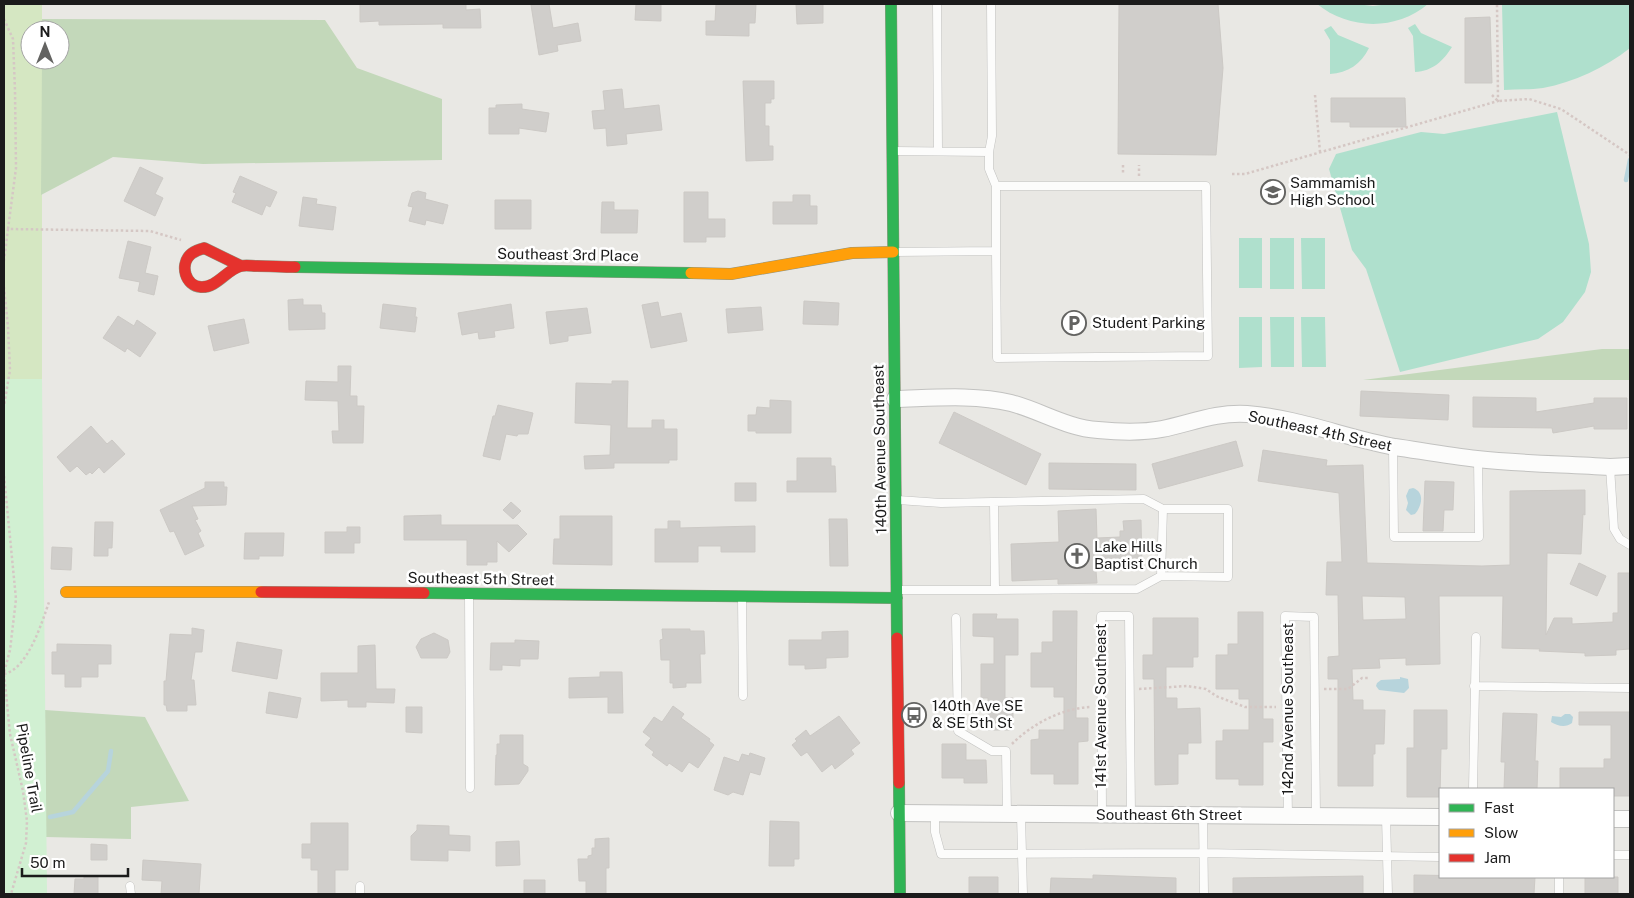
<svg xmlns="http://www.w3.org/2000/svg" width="1634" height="898" font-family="'Public Sans',sans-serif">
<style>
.grass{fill:#d5e7c2}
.forest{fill:#c3d8ba}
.park{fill:#d1f0d2}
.pitch{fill:#afe0cd}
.water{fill:#b7d4dc}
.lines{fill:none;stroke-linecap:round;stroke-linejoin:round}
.stream{stroke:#b7d4dc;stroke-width:4.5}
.building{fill:#d0cecb;stroke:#ccc9c5;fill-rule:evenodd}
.lane-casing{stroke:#c2c2c0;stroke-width:9}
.street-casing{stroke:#c2c2c0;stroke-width:18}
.fast-casing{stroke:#90927d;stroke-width:12}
.slow-casing{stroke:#90927d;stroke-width:12}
.jam-casing{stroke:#90927d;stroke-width:12}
.path{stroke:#d5c7c4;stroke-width:2.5;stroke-dasharray:2.5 2.5;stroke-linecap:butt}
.lane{stroke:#fcfcfb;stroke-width:8}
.street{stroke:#fcfcfb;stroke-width:16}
.fast{stroke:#30b455;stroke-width:11}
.slow{stroke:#ff9f0a;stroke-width:11}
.jam{stroke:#e5322d;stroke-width:11}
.labels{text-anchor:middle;stroke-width:5;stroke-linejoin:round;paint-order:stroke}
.poi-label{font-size:15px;fill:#1b1b1b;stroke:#fff;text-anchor:start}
.street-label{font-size:15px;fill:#1b1b1b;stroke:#fff}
</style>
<rect width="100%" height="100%" fill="#e9e8e4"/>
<path class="grass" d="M4,4H42V30H30V60H42V379H4Z"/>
<path class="forest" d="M42,19L325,20L357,68L442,99V160L203,164L113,157L41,195L42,60H60V30H42Z
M1602,349H1630V380H1363Z
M45,710L145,717L189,801L131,807V839L46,837Z"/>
<path class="park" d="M4,379H42L47,894H4Z"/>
<path class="pitch" d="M1317,4H1356L1373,6L1389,4H1428C1396,31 1349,30 1317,4Z
M1502,4H1630V48C1605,68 1574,82 1543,88C1530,90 1517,89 1504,90Z
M1415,24L1421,33L1452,47C1443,61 1433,71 1415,72L1413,36L1408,28Z
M1331,26L1338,35L1369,48C1361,64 1348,73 1330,74V40L1324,30Z
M1557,112L1589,244L1591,272L1585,292L1563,322L1538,339L1400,372L1366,269L1352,250L1329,169L1336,154L1421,132L1444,134Z
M1239,238H1262V288H1239Z
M1270,238H1294V289H1270Z
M1301,238H1325V289H1302Z
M1239,317H1262V367L1239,368Z
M1270,317H1294V367H1271Z
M1301,317H1325L1326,367H1302Z"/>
<path class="water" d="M1413,488C1425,492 1422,506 1415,514L1411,515L1406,510L1408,503L1406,496L1409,489Z
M1400,677L1408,679L1409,688L1404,693L1379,690L1376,686L1377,683L1381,680L1400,679Z
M1565,714H1570L1573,717L1572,723C1566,728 1557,726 1551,722L1552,716L1561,717Z"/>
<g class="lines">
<path class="stream" d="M1626,180L1630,160
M50,817L73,812L108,771L111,751"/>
</g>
<path class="building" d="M360,4H466V10L480,9L481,28H443V24L379,25V21L360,22Z
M539,4H549L553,28L578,23L581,41L557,45L558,51L539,55L531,5Z
M636,4H661V21L635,20Z
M716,4H756L755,23H749V36L706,35V21H715Z
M796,4H823V23L797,24Z
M1119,4H1218L1223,68L1216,155L1118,154Z
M1490,17L1492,83H1465V18Z
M743,81H774V99H771V103H765V126H769V146H773V160L746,161Z
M622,89L624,109L659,105L662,130L626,134L627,144L607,146L606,128L594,129L592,111L605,110L603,91Z
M1331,98H1405L1406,127H1350V122H1331Z
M522,104V109L549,113L546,132L519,128V134H489V108H496V105Z
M140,167L163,178L155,194L163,198L155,216L124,201Z
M240,176L277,192L270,207L266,205L262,215L232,202L236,193L233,192Z
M418,191L426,193L425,199L448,205L443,224L426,220L425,225L409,221L413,207L408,206L412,193Z
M684,192H708V219H725V237H706V242H684Z
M793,195H810V206H817V224H773V202H793Z
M303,197L317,199L316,204L336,207L333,230L299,226Z
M495,200H531V229H495Z
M602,202H614V210H638L637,233H601Z
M128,241L151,247L145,273L158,276L154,295L138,291L140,282L119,278Z
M303,299V305H321L322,313H325V329L289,330L288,300Z
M804,301L839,303L838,325L803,324Z
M658,302L661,317L681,313L687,341L651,348L642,305Z
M383,304L416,308L415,317H417L415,332L380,328Z
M511,304L514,328L494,331L495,337L479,339L478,332L462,335L458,313Z
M761,307L763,330L728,333L726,309Z
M587,308L591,333L568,336V341L550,344L546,312Z
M118,316L134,326L137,320L156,333L140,357L127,348L125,352L103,338Z
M244,319L249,343L214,351L208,326Z
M338,366H351L350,396H357V406H364L363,443H333L332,431H339L338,401L305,400L306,381L338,382Z
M612,381H628L627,428H652V420H664V429H677V460H669V463H614V468L585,469L584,456L610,455L611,425L575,423L576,383L612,384Z
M1361,391L1449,395L1448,420L1360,416Z
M1473,397L1536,398V412L1594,403V398H1627V429H1594V426L1553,433L1552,428L1473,427Z
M770,400L791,401V433H756V431H748V415H756L757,407L770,408Z
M498,405L533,413L528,434H518L517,436L506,434L500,460L483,456L493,416H495Z
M954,412L1041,454L1026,485L939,443Z
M91,426L107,444L112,440L125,454L104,473L99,467L92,474L90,472L86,475L77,466L70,472L57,457Z
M1236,441L1243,466L1159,489L1152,464Z
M1263,450L1327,460L1326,466L1363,465L1367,563L1482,566L1510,565V491L1585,490V515L1583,514L1581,554L1547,553L1546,635L1554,618H1572V624L1613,622V613H1618V573H1630V649L1616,650V655L1585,656V653L1539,651L1540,649L1502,648L1503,596H1439L1440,664L1406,665V658L1379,659L1380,668L1352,669L1353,700H1363V710H1385L1384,744H1375V754H1373V786H1338V679H1328V657L1339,656L1338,595H1326L1327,562H1342L1339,493L1258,481ZM1362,596L1405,597L1406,619L1363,620Z
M797,458H831V466H835L836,492H787V481H797Z
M1049,463L1136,464V490L1049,489Z
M1425,481L1454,482L1453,510H1444L1443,531H1423Z
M205,482H224V487H227L226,505L192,506L198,519L195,520L201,531L198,533L204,546L185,555L174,531L170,532L160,510L205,488Z
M735,483H756V501H735Z
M511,502L521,511L513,519L503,510Z
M1096,509L1097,538L1120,537V531H1124L1123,521L1141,520L1142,569L1096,571L1097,583L1058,584V579L1012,581L1011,544L1059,542L1058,511Z
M441,515V525H518L527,534L509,552L497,541V562H487V565H467V540H404V516Z
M560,516H612V565L553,564L554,539H560Z
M829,519H847L848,566H830Z
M668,521H680V528L755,526V552H721V546H698V562H655V529H668Z
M95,522H113L112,548H108V556H94Z
M347,527H360V543H354V553H325V532H347Z
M245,533H284L283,556H259V559H244Z
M52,547L72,548L71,570L51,569Z
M1579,563L1606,576L1597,596L1570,584Z
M1053,611H1077L1076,718H1088V741L1078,742V784H1054V774H1031V740L1039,739V730H1064V697H1054V687H1031V653H1042V642H1053Z
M1238,612H1263V719H1273V742H1263V785H1239V779H1216V741H1223V730H1249V699H1239V689H1216V655H1228V644H1238Z
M973,614H997L996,619H1018V655H1005V698H1013V730H988V698H981V664H994V637L973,636Z
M1153,618H1198V657H1193V667H1166V698H1177V709L1200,708L1201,743H1188V754H1178V784L1155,785L1154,679H1143V655H1153Z
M192,628L204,630L202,652H195L191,680H194L196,705H187V711H167L166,705H164V681H166L170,634L192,635Z
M662,629H690V631H704L705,654H700L701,683H686V687L673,688V683H670V660H661L660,640L663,639Z
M848,631V657L826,658V668L805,669V665H789V640H822V632Z
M434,633L448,640L450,652L447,658H421L416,647L421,639Z
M515,640L539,641L538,659H520V666L502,665V670H490L491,643H515Z
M237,642L282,650L277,679L232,671Z
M57,644L111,645V664H98V677H81V687H65V674H52V652H57Z
M375,645L376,689H395L394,703L366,702V707H348V700L321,701V673H358V646Z
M600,672H622L623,713H608V697L569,698V678L600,677Z
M269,692L301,698L297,718L266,713Z
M673,706L684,714L681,718L710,739L709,741L714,745L698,768L689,762L682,772L669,763L667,766L652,755L654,752L645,745L651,738L643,732L654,717L662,722Z
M406,707H422V733L406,732Z
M1414,710H1447V749H1441L1440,797H1407V748H1414Z
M1579,712H1630V796H1613V789H1560V768H1604V759H1611V725H1579Z
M1503,713L1537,714L1535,761H1538L1537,789H1504L1505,762H1501Z
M839,716L860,743L851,750L854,754L835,769L832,764L822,772L807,752L801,756L792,745L797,741L795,739L806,730L810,736Z
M500,735H523V764L528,767V771L519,784L495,785L496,755H497V744H500Z
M942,744H966V760H986L987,783H964V778H942Z
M750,753L765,758L760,775L750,772L743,795L733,792L728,795L714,790L724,757L739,762L742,754L749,756Z
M770,821L799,822V859H794V866H769Z
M311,823H348V870H335V894H318V870H311V858H302V844H311Z
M417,825L449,826V835L470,836V851L448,850V861L411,860V836L417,830Z
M609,838V868H606V894H586V881H579L578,859H588V856L592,855V848H595V839Z
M519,841L520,865L496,866V842Z
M91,844L107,845V860H91Z
M143,860L201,864L199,894H161L162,881L142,880Z
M1093,875L1176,878V894H1050L1051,878L1093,879Z
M1414,875L1535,877L1534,894H1414Z
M1363,876V894H1233V878Z
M84,877H98V894H74L75,879H84Z
M969,877H998V894H969Z
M1585,877H1618V894H1585Z
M524,880H545V894H524Z"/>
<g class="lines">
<defs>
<path id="lane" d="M937,4L938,151
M894,151L989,152L992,136L991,4
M989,152V169L996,186
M895,252L996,251V186H1206L1208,356L997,358L996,251
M1393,447L1394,537H1479L1478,459
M1610,467L1614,529L1620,539L1630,545
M898,500L941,503L1144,499L1163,509H1228V577L1161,576
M994,502L995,590L1137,589L1161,576L1163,509
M899,590H995
M469,595L470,788
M742,598L743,696
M956,618L958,731L992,751H1006L1007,814
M1474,686L1630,688
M1473,789L1476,637
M935,814V832L941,854L1203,853L1440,857
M1021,815L1023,894
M1102,815L1101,616H1129L1131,815
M1203,816L1204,894
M1288,816L1285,616L1314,617L1316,816
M1386,817L1388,894
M1613,855H1630
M1559,877V894
M130,886L131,894
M360,894V886"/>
<path id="street" d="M895,399C933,398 974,394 1011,403C1041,411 1067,428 1098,430C1119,432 1141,433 1162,429C1191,423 1217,412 1247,414C1298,418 1346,438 1395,447C1422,451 1450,456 1477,459C1521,464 1566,464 1610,467L1630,466
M899,813L1440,817
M1613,819H1630"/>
<path id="fast" d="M891,4L897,638
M295,267L691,273
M424,593L897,598
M899,783L900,894"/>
<path id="slow" d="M691,273L731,274L852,253L893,252
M66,592H261"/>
<path id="jam" d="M241,266L204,248C199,250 194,251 190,255C180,265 185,286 201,287C217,288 227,269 241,266C246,265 252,266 257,266C270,266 282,267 295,267
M261,592L424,593
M897,638L899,783"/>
</defs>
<use href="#lane" class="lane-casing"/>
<use href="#street" class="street-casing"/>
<use href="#fast" class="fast-casing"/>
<use href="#slow" class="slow-casing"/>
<use href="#jam" class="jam-casing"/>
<path class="path" d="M4,19L13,39L15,91L16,168L8,229
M1315,95L1320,152
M1492,95L1498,101L1529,99L1561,109L1630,155
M1123,165V175
M1232,174H1245L1498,101L1497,4
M1139,176V165
M4,261L8,229L150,231L181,240
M4,287L8,327L10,370L4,406
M4,476L16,599L10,650L4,673L10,734L23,791L27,821L26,843L11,894
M4,674C28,669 42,622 49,602H51
M1139,689L1187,686L1206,689L1216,696L1245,707H1276
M1324,689H1348L1362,678H1370
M1012,744C1032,724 1062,708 1091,707"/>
<use href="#lane" class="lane"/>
<use href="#street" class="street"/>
<use href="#fast" class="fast"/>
<use href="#slow" class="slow"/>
<use href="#jam" class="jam"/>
</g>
<defs>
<symbol id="school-ring" viewBox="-11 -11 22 22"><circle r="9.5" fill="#fff" stroke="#636361" stroke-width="1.5"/><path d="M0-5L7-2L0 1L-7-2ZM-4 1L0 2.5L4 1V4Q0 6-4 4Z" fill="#636361"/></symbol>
<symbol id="parking-ring" viewBox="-11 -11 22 22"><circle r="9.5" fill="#fff" stroke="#636361" stroke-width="1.5"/><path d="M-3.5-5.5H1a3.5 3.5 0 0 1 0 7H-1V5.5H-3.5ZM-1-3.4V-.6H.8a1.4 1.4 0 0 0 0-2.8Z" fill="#636361"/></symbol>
<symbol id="church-ring" viewBox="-11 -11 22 22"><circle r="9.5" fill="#fff" stroke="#636361" stroke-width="1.5"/><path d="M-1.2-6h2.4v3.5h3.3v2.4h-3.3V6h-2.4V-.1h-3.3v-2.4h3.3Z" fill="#636361"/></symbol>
<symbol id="bus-ring" viewBox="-11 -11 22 22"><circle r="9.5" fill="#fff" stroke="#636361" stroke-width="1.5"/><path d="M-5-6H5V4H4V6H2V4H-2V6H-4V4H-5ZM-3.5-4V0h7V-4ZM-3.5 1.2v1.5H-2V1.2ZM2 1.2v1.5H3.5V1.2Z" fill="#636361"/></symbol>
</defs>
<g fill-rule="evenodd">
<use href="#school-ring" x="1259" y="178" width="28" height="28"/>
<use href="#parking-ring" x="1060" y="309" width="28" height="28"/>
<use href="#church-ring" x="1063" y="542" width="28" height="28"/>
<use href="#bus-ring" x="900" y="701" width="28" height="28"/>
</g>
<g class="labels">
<g class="poi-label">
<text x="1290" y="188">Sammamish<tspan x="1290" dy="17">High School</tspan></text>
<text x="1092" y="328">Student Parking</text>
<text x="1094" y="552">Lake Hills<tspan x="1094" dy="17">Baptist Church</tspan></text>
<text x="932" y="711">140th Ave SE<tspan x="932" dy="17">&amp; SE 5th St</tspan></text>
</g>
<g class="street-label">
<text transform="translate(568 255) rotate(1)" y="5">Southeast 3rd Place</text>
<text transform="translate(1320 431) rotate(12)" y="5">Southeast 4th Street</text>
<text transform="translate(880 449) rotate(-91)" y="5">140th Avenue Southeast</text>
<text transform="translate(481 579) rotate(1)" y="5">Southeast 5th Street</text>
<text transform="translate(1101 706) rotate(-90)" y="5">141st Avenue Southeast</text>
<text transform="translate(1288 709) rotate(-90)" y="5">142nd Avenue Southeast</text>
<text transform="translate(29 768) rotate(80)" y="5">Pipeline Trail</text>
<text x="1169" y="820">Southeast 6th Street</text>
</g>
</g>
<rect width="1634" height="898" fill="none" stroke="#1b1b1b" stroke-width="10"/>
<rect x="1439" y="788" width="175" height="90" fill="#ffffff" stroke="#a4a4a4"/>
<rect x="1449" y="804" width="25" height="8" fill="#30b455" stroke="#a4a4a4"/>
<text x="1484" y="813" font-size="15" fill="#1b1b1b">Fast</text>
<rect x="1449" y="829" width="25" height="8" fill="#ff9f0a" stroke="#a4a4a4"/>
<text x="1484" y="838" font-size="15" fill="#1b1b1b">Slow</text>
<rect x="1449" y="854" width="25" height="8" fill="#e5322d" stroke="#a4a4a4"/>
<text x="1484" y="863" font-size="15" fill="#1b1b1b">Jam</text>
<g transform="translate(45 45)"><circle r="24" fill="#ffffff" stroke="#a4a4a4"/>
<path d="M0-4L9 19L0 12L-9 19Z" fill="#636361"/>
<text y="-8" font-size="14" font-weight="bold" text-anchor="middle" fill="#1b1b1b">N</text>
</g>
<path d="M22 868v8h106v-8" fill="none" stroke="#1b1b1b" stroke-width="2.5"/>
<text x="30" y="868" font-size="15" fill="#1b1b1b" stroke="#ffffff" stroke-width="4" paint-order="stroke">50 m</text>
</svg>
